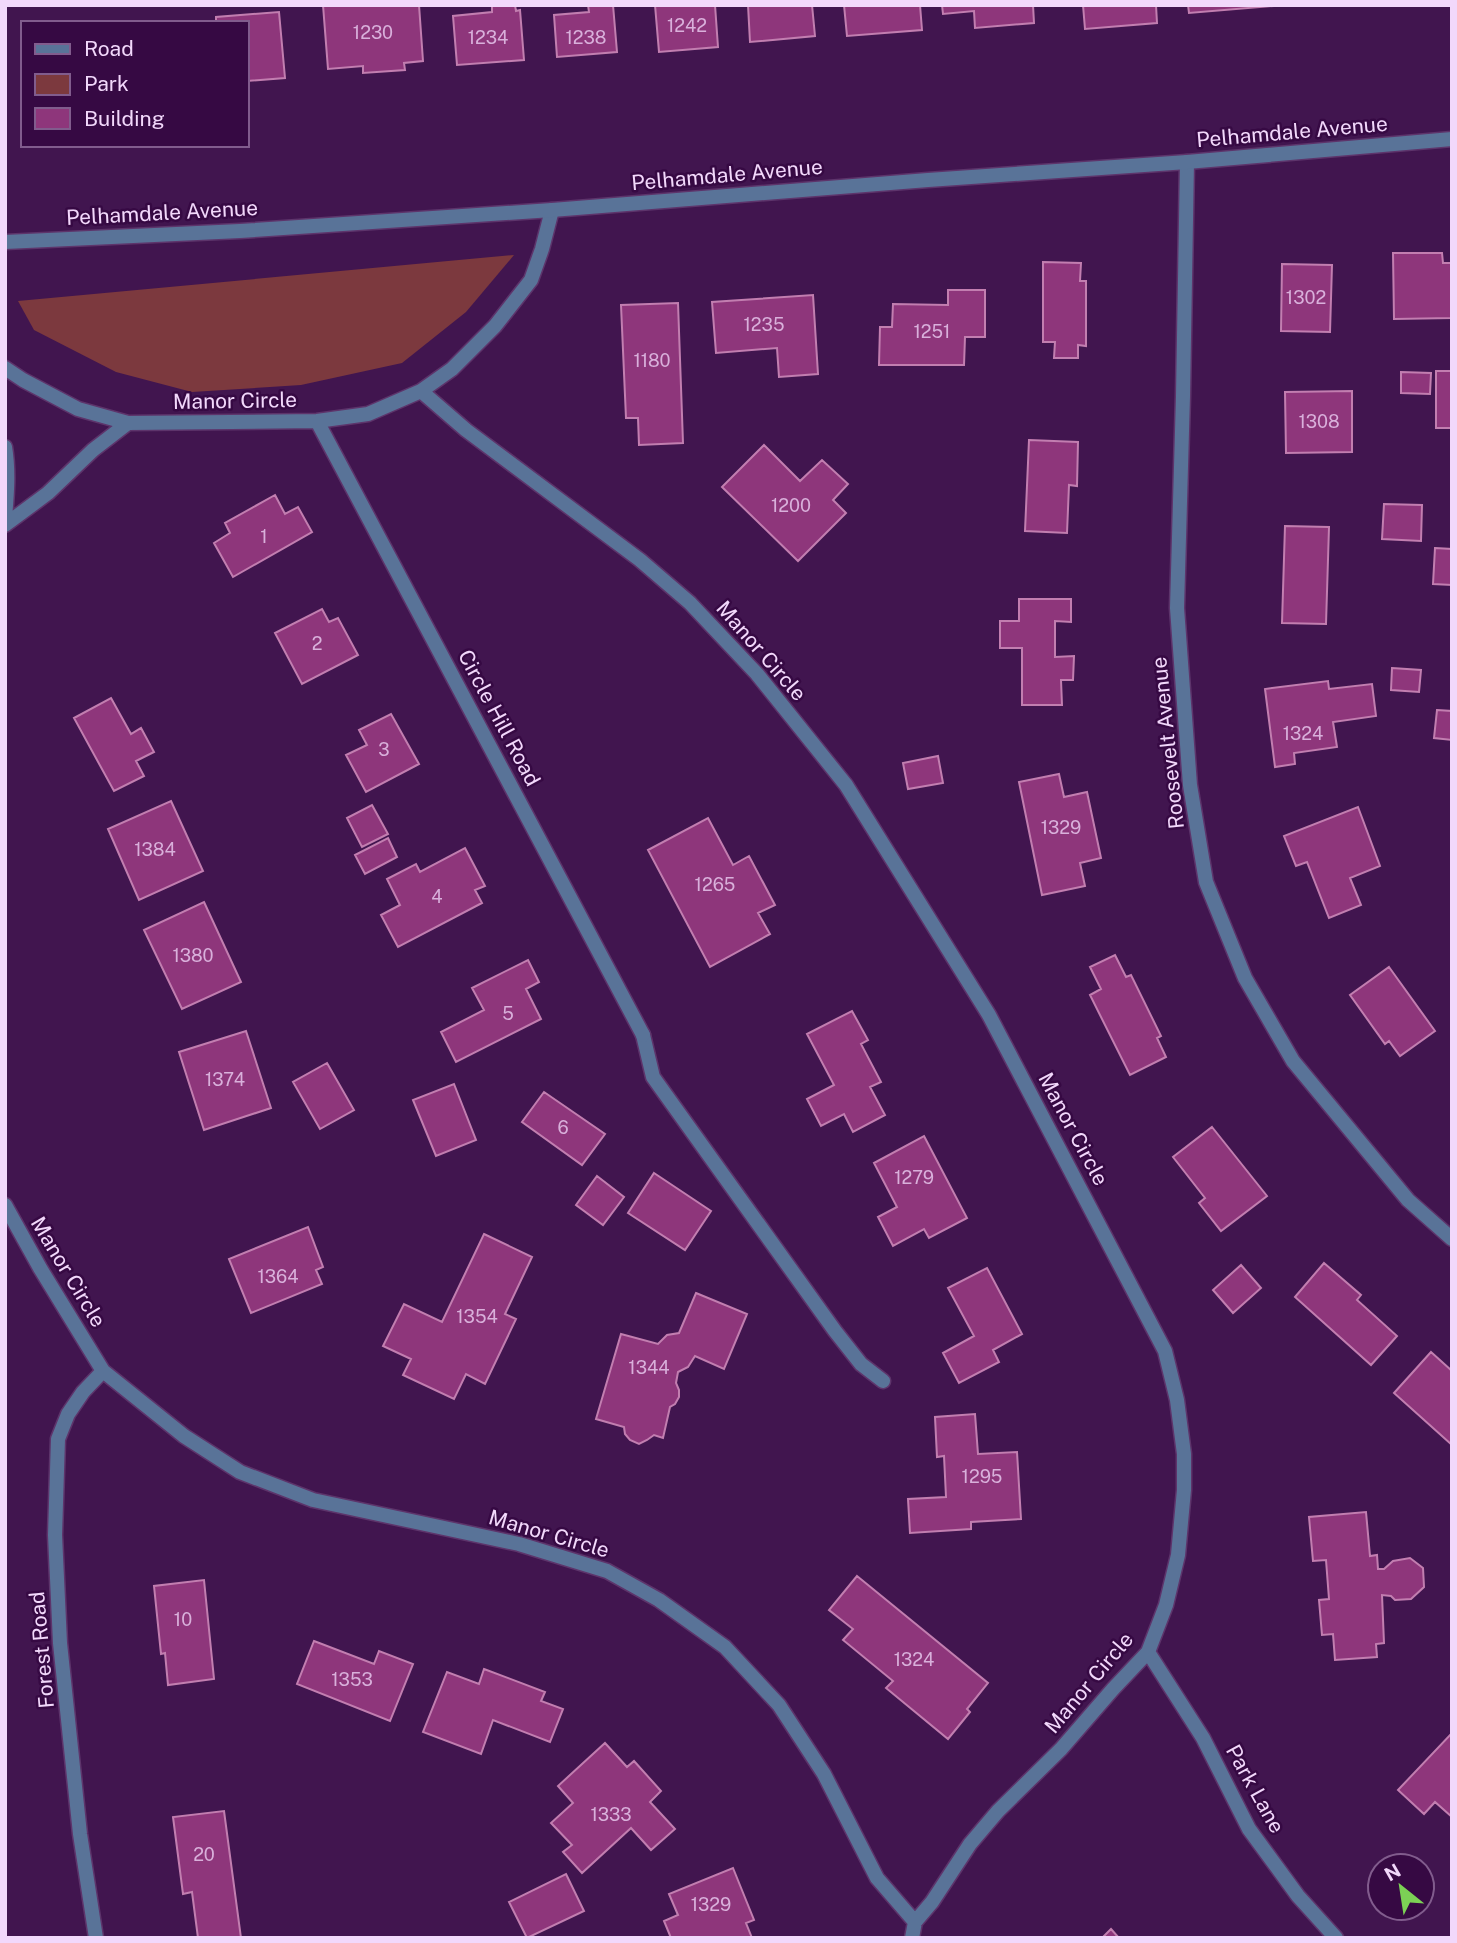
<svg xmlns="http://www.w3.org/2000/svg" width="1457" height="1943" font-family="'Public Sans',sans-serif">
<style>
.green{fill:#7c393e}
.building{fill:#8e367b;stroke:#c27eb0;stroke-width:2}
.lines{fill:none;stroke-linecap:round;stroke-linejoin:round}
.service-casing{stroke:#5d346b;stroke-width:17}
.minor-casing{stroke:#5d346b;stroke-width:17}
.tertiary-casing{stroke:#5d346b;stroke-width:17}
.service{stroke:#597398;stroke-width:14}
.minor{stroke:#597398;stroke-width:14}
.tertiary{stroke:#597398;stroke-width:14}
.labels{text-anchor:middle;stroke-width:5;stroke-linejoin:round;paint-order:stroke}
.number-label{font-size:18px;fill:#d9b0db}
.street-label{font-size:21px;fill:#f2d8fb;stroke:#360943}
</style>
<rect width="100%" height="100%" fill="#41154f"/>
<path class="green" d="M514,255L466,312L402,363L301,385L192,392L116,372L34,330L18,301Z"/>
<path class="building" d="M323,5H419L423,61L404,63L405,70L363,73V66L328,69Z
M492,5H515L516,11L520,10L524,60L457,65L453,16L492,12Z
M588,5H613L617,52L557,57L554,15L589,12Z
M655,5H715L718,47L659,52Z
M748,5H812L815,36L750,42Z
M844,5H920L922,30L847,36Z
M942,5H1033L1034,23L975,28L974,11L943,14Z
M1083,5H1156L1157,23L1085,29Z
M1188,5H1273V6L1189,13Z
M279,12L285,78L247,81V23H216V17Z
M1393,253H1442L1443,263H1452V318L1394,319Z
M1043,262L1081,263L1080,281H1086V346L1078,345V358H1054L1055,342H1043Z
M1282,264L1332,265L1330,332L1281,331Z
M948,290H985V337H965L964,365H879L880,327H892L893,304L948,305Z
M813,295L818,374L779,377L777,348L716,353L712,302Z
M678,303L683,443L639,445L638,418H626L621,305Z
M1436,371H1452V428H1436Z
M1401,372L1431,373L1430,394L1401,393Z
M1352,391V452L1286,453L1285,392Z
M1029,440L1078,442L1077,486L1069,485L1067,533L1025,531Z
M764,445L800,481L822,460L848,484L833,500L846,513L798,561L722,487Z
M275,495L285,514L298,507L312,532L233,577L214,543L230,533L225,523Z
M1384,504L1422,505L1421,541L1382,539Z
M1285,526L1329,527L1326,624L1282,623Z
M1435,548L1452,549V585L1433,584Z
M1019,599H1071V622L1055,621V657L1074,656L1073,680H1061L1062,705H1022V648H1000V621H1019Z
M322,609L329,622L338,618L358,655L302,684L275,633Z
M1392,668L1421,670L1419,692L1391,690Z
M1328,681L1329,689L1372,684L1376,716L1333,722L1337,747L1294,753L1295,764L1275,767L1265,689Z
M111,698L131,734L141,728L154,752L136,761L144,776L114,791L74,718Z
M1437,710L1452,711V740L1434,738Z
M391,714L419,764L366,792L346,755L367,745L359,730Z
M938,756L943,783L908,789L903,763Z
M1059,774L1064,797L1087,792L1101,858L1080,863L1085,886L1042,895L1019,782Z
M171,801L203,871L139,900L108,829Z
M372,805L388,834L362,847L347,818Z
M1358,807L1380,866L1350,878L1361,905L1329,918L1307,862L1296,866L1284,836Z
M708,818L733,865L749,856L775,905L758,913L770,934L710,967L648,850Z
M388,838L397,857L365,874L355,855Z
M465,848L485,886L475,890L482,903L398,947L381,915L400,905L387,879L416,864L420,872Z
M204,902L241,982L182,1009L144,930Z
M1115,955L1126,977L1131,975L1161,1036L1157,1038L1166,1057L1130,1075L1090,995L1101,989L1090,967Z
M528,960L539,982L526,989L541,1019L456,1062L441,1032L484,1010L472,988Z
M1389,967L1435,1031L1400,1056L1389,1041L1385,1044L1350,995Z
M852,1011L868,1040L861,1044L881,1082L870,1087L885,1115L853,1132L844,1114L821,1126L807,1099L834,1085L807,1034Z
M246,1031L271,1108L204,1130L179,1052Z
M327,1063L354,1110L320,1129L293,1082Z
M454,1084L476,1140L436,1156L413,1100Z
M544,1092L605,1134L582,1165L522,1122Z
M1212,1127L1267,1196L1221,1231L1199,1203L1205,1198L1173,1157Z
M924,1136L967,1218L929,1238L924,1229L893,1246L878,1217L897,1207L874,1163Z
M654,1173L711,1211L685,1250L628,1213Z
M597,1176L624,1197L603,1225L576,1205Z
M308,1227L323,1267L316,1270L322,1284L251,1313L229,1259Z
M484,1234L532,1257L505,1314L516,1319L485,1384L466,1374L454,1399L403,1375L411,1359L383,1346L404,1304L442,1322Z
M1324,1263L1361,1295L1357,1300L1397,1336L1371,1365L1295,1297Z
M1241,1265L1261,1288L1233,1313L1213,1290Z
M987,1268L1022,1334L993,1350L999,1362L959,1383L943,1353L974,1336L948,1288Z
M696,1293L747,1314L724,1369L695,1356L688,1367L678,1372L676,1383L679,1390V1397L675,1404L670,1407L663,1438L654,1435L647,1440L639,1444L630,1440L625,1434L624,1427L596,1419L621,1334L658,1344L667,1335L679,1333Z
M1431,1352L1452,1371V1445L1394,1393Z
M975,1414L978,1454L1017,1452L1021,1519L971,1522V1529L910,1533L908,1499L946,1497L944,1456L937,1457L935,1417Z
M1366,1512L1370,1556L1377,1555L1378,1569H1384L1393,1561L1410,1558L1423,1568L1424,1587L1411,1599L1395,1600L1391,1596L1382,1595L1384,1643L1376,1644L1377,1657L1335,1660L1333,1634L1322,1635L1319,1600L1329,1599L1326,1560L1313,1561L1309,1517Z
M857,1576L988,1683L967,1709L970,1712L948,1739L886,1688L893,1681L843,1640L853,1629L829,1610Z
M204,1580L214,1679L168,1685L165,1653L161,1654L154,1586Z
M314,1641L374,1664L379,1651L413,1664L390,1721L297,1684Z
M484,1669L545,1692L541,1701L563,1709L550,1742L493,1720L481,1754L423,1732L447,1672L479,1684Z
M1452,1733V1817L1435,1802L1424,1814L1398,1790Z
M605,1743L627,1767L634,1761L661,1791L650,1802L675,1829L651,1850L631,1828L582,1873L563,1852L572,1845L551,1823L573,1803L558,1786Z
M224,1811L241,1938H198L192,1892L183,1894L173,1817Z
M733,1868L754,1920L746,1923L752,1938H671L664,1921L678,1915L669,1894Z
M566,1874L584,1911L527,1938L509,1902Z
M1111,1929L1119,1938H1102Z"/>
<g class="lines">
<defs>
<path id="service" d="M643,1035L653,1077L835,1331L861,1364L883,1381"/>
<path id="minor" d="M1187,162L1183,396L1177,608L1190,785L1206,882L1245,978L1293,1061L1408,1200L1452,1239
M5,368L23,380L78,409L128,423L317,421L368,414L421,391L452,369L495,326L531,280L542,249L552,210
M421,391L466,430L640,560L690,603L757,674L846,785L989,1015L1165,1351L1177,1400L1184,1454V1490L1178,1555L1166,1605L1148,1652L1113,1689L1061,1749L998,1811L970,1844L932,1902L915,1922L912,1938
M317,421L643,1035
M5,447C9,471 7,494 5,518
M5,525L48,493L93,450L128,423
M5,1205L40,1268L103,1371L184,1436L240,1472L313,1500L519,1544L607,1571L659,1600L725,1647L779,1705L824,1774L877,1878L915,1922
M1148,1652L1203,1738L1249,1829L1298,1896L1336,1938
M96,1938L80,1834L60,1643L55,1535L58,1439L68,1414L83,1392L103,1371"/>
<path id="tertiary" d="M5,242L240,231L552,210L928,180L1187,162L1452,139"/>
</defs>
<use href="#service" class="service-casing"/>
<use href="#minor" class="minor-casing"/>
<use href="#tertiary" class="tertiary-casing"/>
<use href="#service" class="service"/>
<use href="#minor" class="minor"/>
<use href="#tertiary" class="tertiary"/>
</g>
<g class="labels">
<g class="number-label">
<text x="687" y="32">1242</text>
<text x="373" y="39">1230</text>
<text x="488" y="44">1234</text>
<text x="586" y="44">1238</text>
<text x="1306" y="304">1302</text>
<text x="764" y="331">1235</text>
<text x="932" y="338">1251</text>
<text x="652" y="367">1180</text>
<text x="1319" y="428">1308</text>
<text x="791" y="512">1200</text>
<text x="264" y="543">1</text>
<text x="317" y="650">2</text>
<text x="1303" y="740">1324</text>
<text x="384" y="756">3</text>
<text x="1061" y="834">1329</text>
<text x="155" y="856">1384</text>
<text x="715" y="891">1265</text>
<text x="437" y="903">4</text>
<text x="193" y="962">1380</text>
<text x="508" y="1020">5</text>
<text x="225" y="1086">1374</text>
<text x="563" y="1134">6</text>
<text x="914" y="1184">1279</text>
<text x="278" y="1283">1364</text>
<text x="477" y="1323">1354</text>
<text x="649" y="1374">1344</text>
<text x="982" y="1483">1295</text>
<text x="183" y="1626">10</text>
<text x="914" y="1666">1324</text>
<text x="352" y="1686">1353</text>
<text x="611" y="1821">1333</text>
<text x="204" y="1861">20</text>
<text x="711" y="1911">1329</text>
</g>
<g class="street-label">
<text transform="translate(1292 132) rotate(-5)" y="7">Pelhamdale Avenue</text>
<text transform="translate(727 175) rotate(-5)" y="7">Pelhamdale Avenue</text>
<text transform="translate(162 213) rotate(-3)" y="7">Pelhamdale Avenue</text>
<text transform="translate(235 401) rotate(-1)" y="7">Manor Circle</text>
<text transform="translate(761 651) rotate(49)" y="7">Manor Circle</text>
<text transform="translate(499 718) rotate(62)" y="7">Circle Hill Road</text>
<text transform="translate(1168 743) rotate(-96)" y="7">Roosevelt Avenue</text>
<text transform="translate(1073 1129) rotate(62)" y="7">Manor Circle</text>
<text transform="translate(68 1272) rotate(59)" y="7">Manor Circle</text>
<text transform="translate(549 1534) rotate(16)" y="7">Manor Circle</text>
<text transform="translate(42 1650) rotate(-95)" y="7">Forest Road</text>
<text transform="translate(1089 1683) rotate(-50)" y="7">Manor Circle</text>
<text transform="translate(1255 1789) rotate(61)" y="7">Park Lane</text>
</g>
</g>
<rect width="1457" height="1943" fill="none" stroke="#f2d8fb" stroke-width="14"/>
<rect x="21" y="21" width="228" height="126" fill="#360943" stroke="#815c8d" stroke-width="2"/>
<rect x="35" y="44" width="35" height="10" fill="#597398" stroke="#815c8d" stroke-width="2"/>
<text x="84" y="56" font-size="21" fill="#f2d8fb">Road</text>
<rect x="35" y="74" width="35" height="21" fill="#7c393e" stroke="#815c8d" stroke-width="2"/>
<text x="84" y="91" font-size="21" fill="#f2d8fb">Park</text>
<rect x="35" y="108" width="35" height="21" fill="#8e367b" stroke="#815c8d" stroke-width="2"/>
<text x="84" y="126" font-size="21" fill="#f2d8fb">Building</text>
<g transform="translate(1401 1887) rotate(330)"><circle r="33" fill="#360943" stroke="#815c8d" stroke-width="2"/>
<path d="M0-5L12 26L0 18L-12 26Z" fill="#7cd155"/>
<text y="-10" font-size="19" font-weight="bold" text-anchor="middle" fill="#f2d8fb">N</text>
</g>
</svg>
